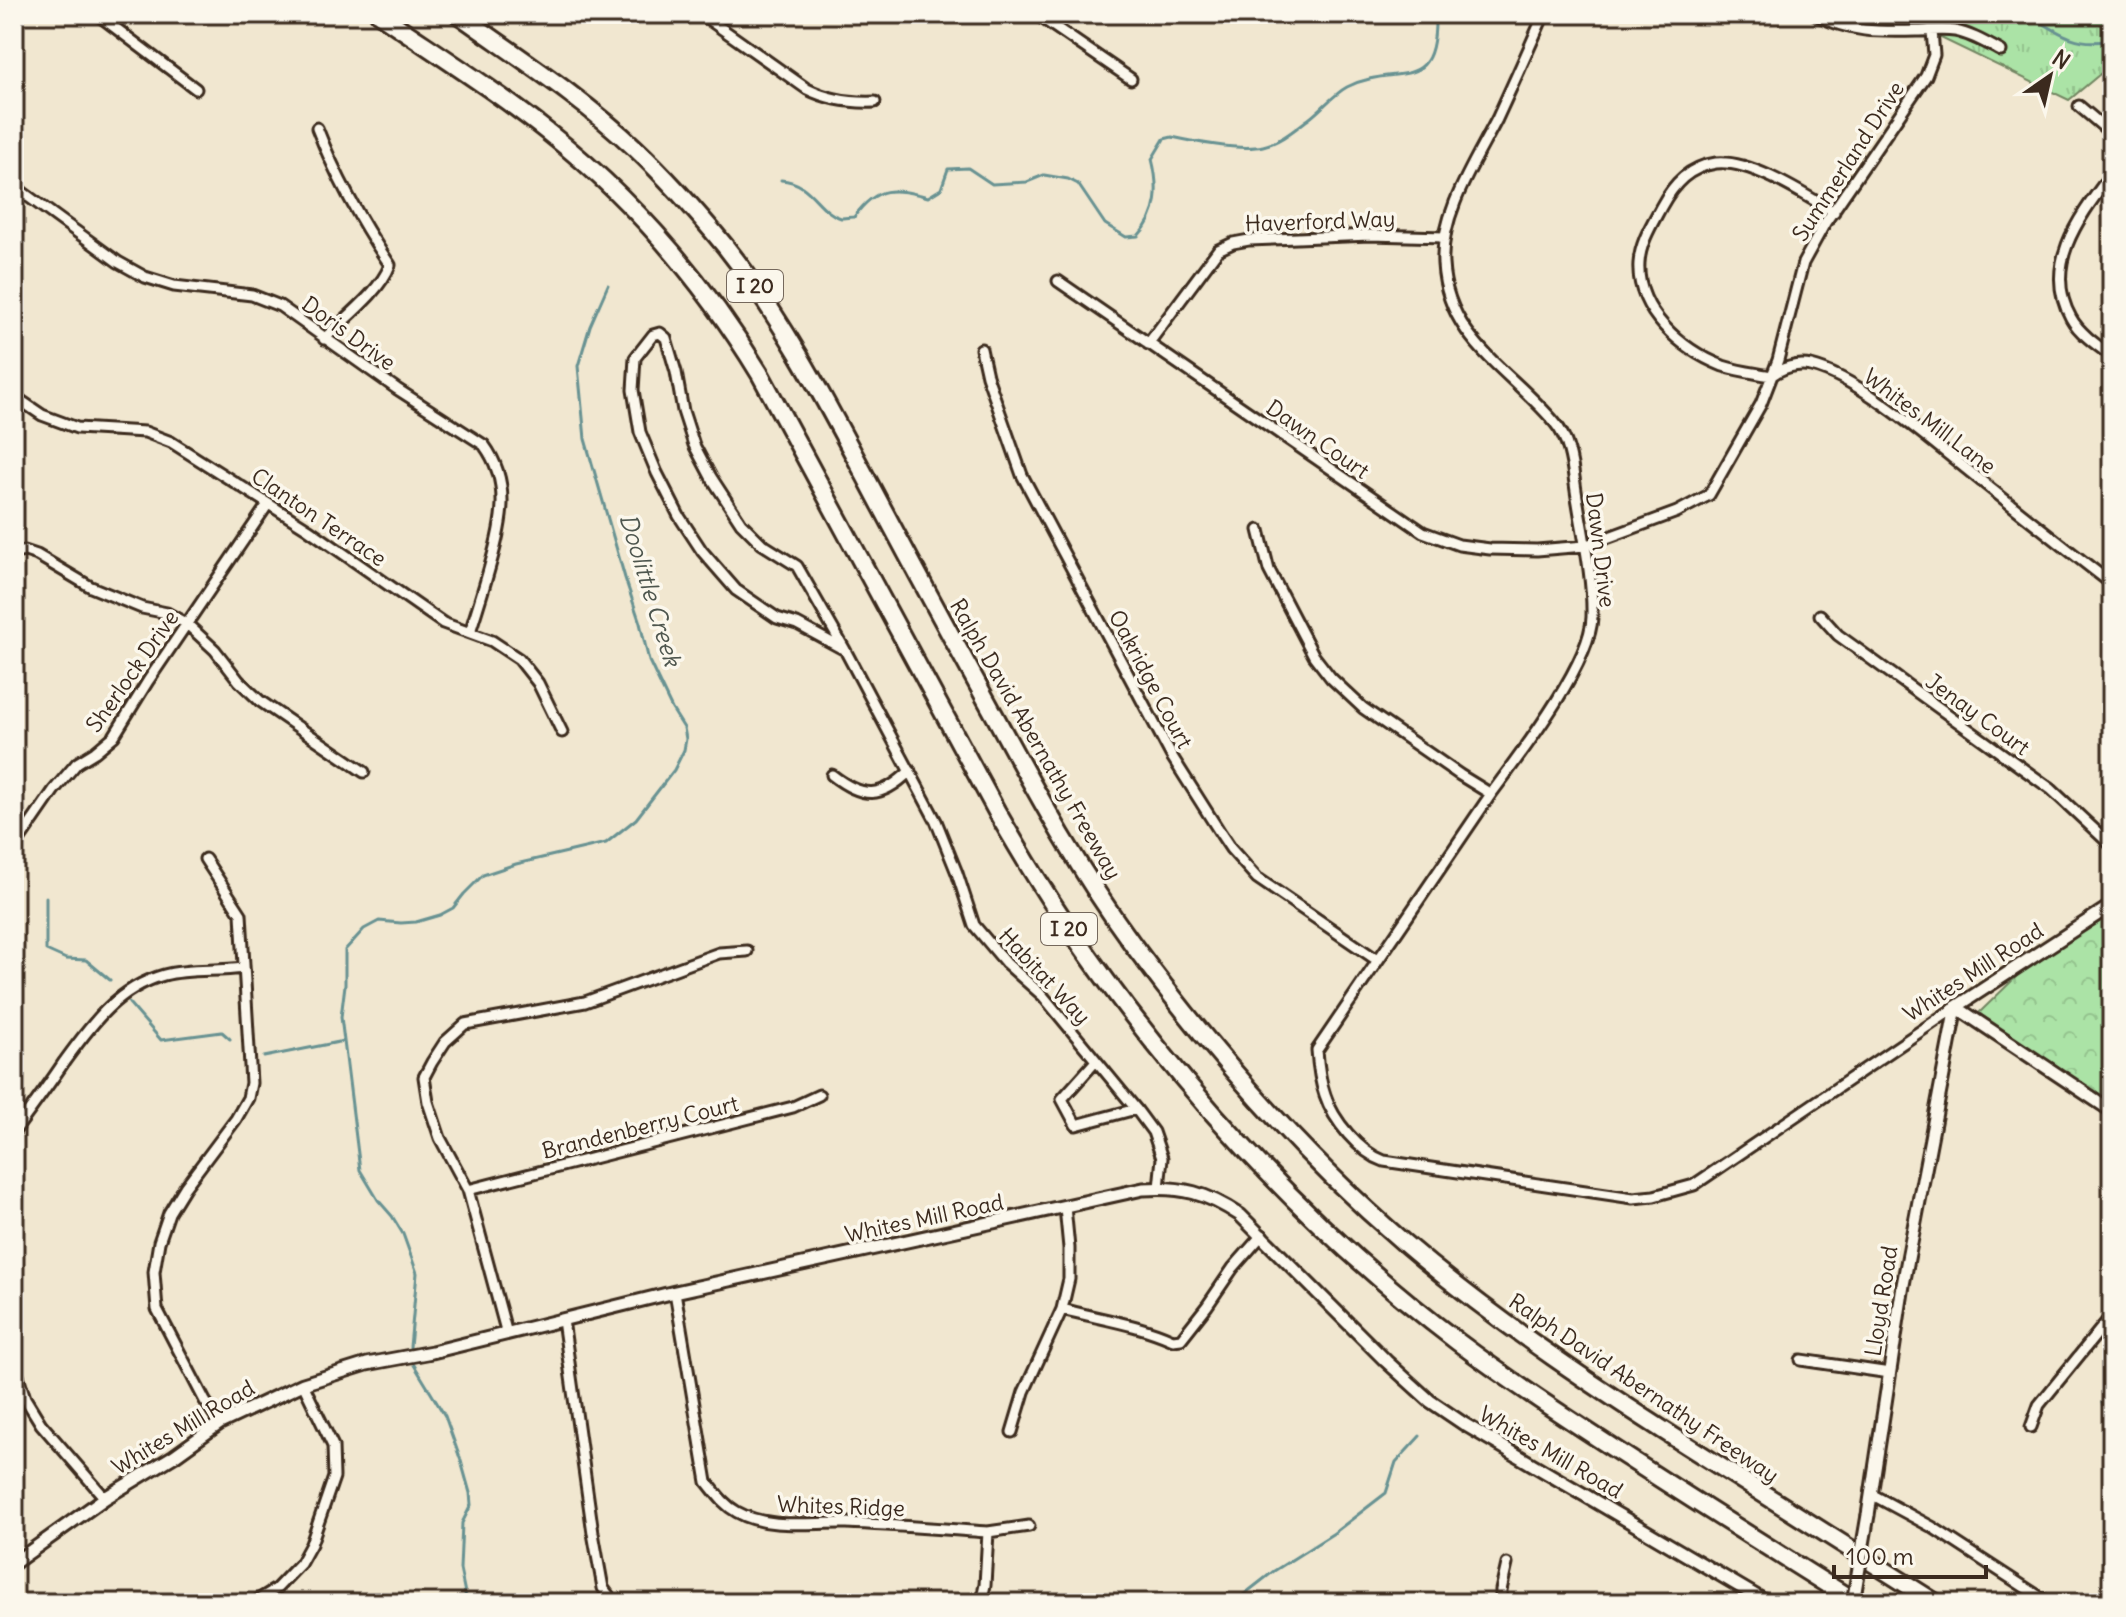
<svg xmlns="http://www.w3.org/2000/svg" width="2126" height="1617" font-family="Delius,sans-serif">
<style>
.grass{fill:url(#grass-tufts);stroke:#738662;stroke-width:2}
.forest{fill:url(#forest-crowns);stroke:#738662;stroke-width:2}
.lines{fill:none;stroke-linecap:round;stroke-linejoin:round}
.stream{stroke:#689292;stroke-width:3}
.minor-casing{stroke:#3b2a1e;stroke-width:15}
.tertiary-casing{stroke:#3b2a1e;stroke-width:17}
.motorway-casing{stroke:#3b2a1e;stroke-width:22}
.minor{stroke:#fbf7ec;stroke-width:9}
.tertiary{stroke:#fbf7ec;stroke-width:11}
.motorway{stroke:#fbf7ec;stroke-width:16}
.tertiary-bridge-casing{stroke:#3b2a1e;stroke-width:17;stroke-linecap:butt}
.tertiary-bridge{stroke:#fbf7ec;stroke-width:11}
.labels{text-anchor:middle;stroke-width:7;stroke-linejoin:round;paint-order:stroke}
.shield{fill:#fbf7ec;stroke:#75685c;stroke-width:2}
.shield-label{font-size:20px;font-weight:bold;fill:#3b2a1e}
.street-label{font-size:22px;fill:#3b2a1e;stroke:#fbf7ec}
.water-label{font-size:24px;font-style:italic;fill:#4e564e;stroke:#fbf7ec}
</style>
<defs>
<pattern id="grass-tufts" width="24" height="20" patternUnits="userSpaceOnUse" patternTransform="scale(2)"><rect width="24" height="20" fill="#abe3a6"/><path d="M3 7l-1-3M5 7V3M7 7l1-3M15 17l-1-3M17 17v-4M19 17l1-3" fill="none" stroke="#94c38e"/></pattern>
<pattern id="forest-crowns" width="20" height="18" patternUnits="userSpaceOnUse" patternTransform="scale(2)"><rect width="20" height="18" fill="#abe3a6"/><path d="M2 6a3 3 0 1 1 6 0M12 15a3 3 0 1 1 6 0" fill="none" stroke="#94c38e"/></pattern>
</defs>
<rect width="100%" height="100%" fill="#f1e7d0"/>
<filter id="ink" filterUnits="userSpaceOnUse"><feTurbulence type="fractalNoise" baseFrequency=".0125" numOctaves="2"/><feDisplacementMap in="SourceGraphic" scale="16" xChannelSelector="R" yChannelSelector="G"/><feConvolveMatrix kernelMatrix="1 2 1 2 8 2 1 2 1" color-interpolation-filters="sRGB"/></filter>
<g filter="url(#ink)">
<path class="grass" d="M1821,14H2112V64L2069,100L1914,25Z"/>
<path class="forest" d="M2112,902V1110L1979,1013L2054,940Z"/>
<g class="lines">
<path class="stream" d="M2028,14C2055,31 2079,49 2112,39
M781,180C812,182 817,211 841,218C842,218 853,217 854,217C877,185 893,188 928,197L941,189L948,169L968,168L992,184L1027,182L1044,175L1068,179L1078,184L1105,224L1126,237L1138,236C1159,214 1159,187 1152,159L1164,139L1172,137C1195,142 1240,151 1263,146C1281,142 1295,129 1310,118C1322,109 1334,94 1347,87C1397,62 1437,97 1435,14
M46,897V950L66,959L86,960L110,980
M129,1003L161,1040L222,1032L230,1039
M264,1057L344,1041
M410,1347L417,1273L403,1234L392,1216L378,1200L360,1170L341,1017L345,985V950L364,929L379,921L401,923L416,922L440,915L453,908L464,894L483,875L516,864L606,843L636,819L674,770L684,750L686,739L684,728L672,709L649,661L640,623L625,578L585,439L578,366L590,326L608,285
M414,1365L445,1416L461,1461L470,1493L471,1505L462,1523L460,1569L467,1603
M2102,1403L2112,1421
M1233,1603L1274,1571L1334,1533L1386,1493L1396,1462L1420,1436"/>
<defs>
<path id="minor" d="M97,14L196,89
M701,14L807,89C829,100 851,103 875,102
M1036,14L1131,79
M1544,14C1529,49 1513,84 1497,119C1475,162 1440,214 1443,264C1447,340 1512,371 1555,423C1573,444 1573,477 1578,503C1584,540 1593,580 1592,617C1591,663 1520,755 1491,794L1317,1050C1318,1065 1320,1081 1325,1095C1333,1120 1359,1152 1384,1161L1633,1198L1654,1196L1694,1185L1956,1007
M1815,14C1850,33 1879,32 1918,31C1929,31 1943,29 1955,31C1971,34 1986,43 2001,51
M2079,106L2112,134
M317,128C336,177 361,222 390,265C380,292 345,318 324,339
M2112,173C2081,215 2041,264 2071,318C2079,333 2098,346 2112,356
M14,186L118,262L145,277L174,286L252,295L280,306L397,389L484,445C512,483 502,524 490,566C484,588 477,610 470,632
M1834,212C1805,195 1750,159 1716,163C1689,167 1674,183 1661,207C1652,224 1640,243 1639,263C1636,311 1682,350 1723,366C1738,371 1755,373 1771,376C1781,368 1797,363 1811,366C1854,376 1918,430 1954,459C2006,501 2059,543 2112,584
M1058,281L1423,532L1459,545L1490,549L1537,550L1585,546L1677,512L1709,495L1761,404L1778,360L1803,263L1825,223L1926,76L1934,55L1932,31
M1148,344L1218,250L1233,243L1249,240L1370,235L1445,237
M981,349L987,376L1022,475L1171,755L1221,834L1231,849L1257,878L1377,960
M14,396L42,415L77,428L145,432L171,442L308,529L443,623L492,641L519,659L538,683L562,732
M1259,530L1269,570L1314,656L1331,678L1363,708L1460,775L1491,794
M14,555L15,553L25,551L37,555L91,587L142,608L167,613L187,624L215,650L239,681L260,701L364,772
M1820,615L1838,635L2051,789L2112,846
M845,650L797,624L777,618L736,590L702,551L679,516L657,473L640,432L633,390L635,358L653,335L660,333L666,338L676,372L683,411L694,445L711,477L741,523L762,544L797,566L845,650L936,821L957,873L974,925L1006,963L1043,996L1136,1109L1153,1132L1162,1158L1159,1188
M832,775C863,799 881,799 910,771
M14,848L54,790L77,763L95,752L114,736L148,681L268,504
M205,859L241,914L251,1083L248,1098L236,1119L185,1187L169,1213L159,1242L154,1272L157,1309L205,1401L220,1423
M1096,1061L1062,1099L1076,1125L1136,1109
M14,1132C31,1109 48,1086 64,1062C91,1025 117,988 164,975C190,968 216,972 243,968
M468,1190L793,1107L819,1095
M675,1292L707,1482C716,1493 724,1505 737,1512C769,1530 812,1522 847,1523C894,1525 941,1529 988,1532L985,1585L981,1603
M1062,1309C1100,1319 1137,1324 1173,1340L1181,1339L1207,1306L1233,1268L1262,1235
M563,1320L593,1533L603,1588L614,1603
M507,1334L468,1190L440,1138L428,1102L424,1077L432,1062L445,1042L465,1024L585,1002L719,953L747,951
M1801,1360L1890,1373
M14,1363L25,1398L41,1424L105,1498
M2031,1427L2039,1405L2112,1315
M1012,1432L1024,1392L1062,1309L1069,1279V1248L1065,1207
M1871,1494L1932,1527L2049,1603
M988,1532L1029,1526
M253,1603L276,1589L300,1564L311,1544L334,1477L333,1446L303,1384
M1501,1603V1590L1507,1564"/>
<path id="tertiary" d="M1956,1007L2112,1111
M1956,1007L2112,905
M1868,1515L1903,1285L1956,1007
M14,1563L105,1498L174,1456L220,1423L303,1384L367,1364L432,1352L675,1292L1143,1189C1182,1186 1207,1193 1240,1215L1386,1361L1430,1401L1464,1424L1768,1603"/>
<path id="motorway" d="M379,14C436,53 495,90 549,133C634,200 704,282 760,374L997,812C1019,850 1042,889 1067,925C1174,1082 1306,1227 1458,1342C1514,1384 1573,1422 1633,1461C1707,1509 1782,1556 1857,1603
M458,14C518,57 581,97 635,148C667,178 697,212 725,246C783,319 826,402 869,483C911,562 953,640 996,718C1038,796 1081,874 1134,946C1213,1053 1302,1155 1403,1242C1499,1324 1604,1393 1710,1460C1786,1508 1861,1556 1936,1603"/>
</defs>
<use href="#minor" class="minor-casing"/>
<use href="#tertiary" class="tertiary-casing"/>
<use href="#motorway" class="motorway-casing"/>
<use href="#minor" class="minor"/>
<use href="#tertiary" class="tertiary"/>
<use href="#motorway" class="motorway"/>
<defs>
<path id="tertiary-bridge" d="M1853,1603L1868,1515"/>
</defs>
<use href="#tertiary-bridge" class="tertiary-bridge-casing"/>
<use href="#tertiary-bridge" class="tertiary-bridge"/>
</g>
</g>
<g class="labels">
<g class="shield">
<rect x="727" y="270" width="56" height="32" rx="6"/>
<rect x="1041" y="913" width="56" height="32" rx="6"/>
</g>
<g class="shield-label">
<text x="755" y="293">I 20</text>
<text x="1069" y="936">I 20</text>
</g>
<g class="street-label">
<text transform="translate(1848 161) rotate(-57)" y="8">Summerland Drive</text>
<text transform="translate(1320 221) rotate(-2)" y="8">Haverford Way</text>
<text transform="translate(349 333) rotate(36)" y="8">Doris Drive</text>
<text transform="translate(1930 421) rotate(37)" y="8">Whites Mill Lane</text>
<text transform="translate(1318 439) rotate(35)" y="8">Dawn Court</text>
<text transform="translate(319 517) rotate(34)" y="8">Clanton Terrace</text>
<text transform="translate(1601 550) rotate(83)" y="8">Dawn Drive</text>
<text transform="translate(132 671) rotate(-55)" y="8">Sherlock Drive</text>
<text transform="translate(1151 679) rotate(62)" y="8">Oakridge Court</text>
<text transform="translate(1978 714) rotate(36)" y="8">Jenay Court</text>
<text transform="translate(1036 739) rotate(60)" y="8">Ralph David Abernathy Freeway</text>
<text transform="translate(1973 972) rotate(-33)" y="8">Whites Mill Road</text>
<text transform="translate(1045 976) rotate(47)" y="8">Habitat Way</text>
<text transform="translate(640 1127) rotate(-14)" y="8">Brandenberry Court</text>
<text transform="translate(924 1218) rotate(-12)" y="8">Whites Mill Road</text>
<text transform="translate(1881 1301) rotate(-81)" y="8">Lloyd Road</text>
<text transform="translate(1644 1388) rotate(34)" y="8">Ralph David Abernathy Freeway</text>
<text transform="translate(183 1427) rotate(-31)" y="8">Whites Mill Road</text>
<text transform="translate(1551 1452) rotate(30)" y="8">Whites Mill Road</text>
<text transform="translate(841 1506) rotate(2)" y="8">Whites Ridge</text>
</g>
<g class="water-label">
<text transform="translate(650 590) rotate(73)" y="8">Doolittle Creek</text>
</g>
</g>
<rect width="2126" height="1617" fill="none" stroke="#fbf7ec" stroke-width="48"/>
<rect x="24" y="24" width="2078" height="1569" fill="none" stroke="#3b2a1e" stroke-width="3" filter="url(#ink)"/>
<g transform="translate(2050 76) rotate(34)" stroke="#fbf7ec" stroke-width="6" paint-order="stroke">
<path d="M0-6L14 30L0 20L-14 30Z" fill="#3b2a1e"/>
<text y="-12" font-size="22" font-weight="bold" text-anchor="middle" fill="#3b2a1e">N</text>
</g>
<path d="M1834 1565v12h152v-12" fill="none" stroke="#3b2a1e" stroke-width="4"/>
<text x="1846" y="1565" font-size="24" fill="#3b2a1e" stroke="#fbf7ec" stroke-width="6" paint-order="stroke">100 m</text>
</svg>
